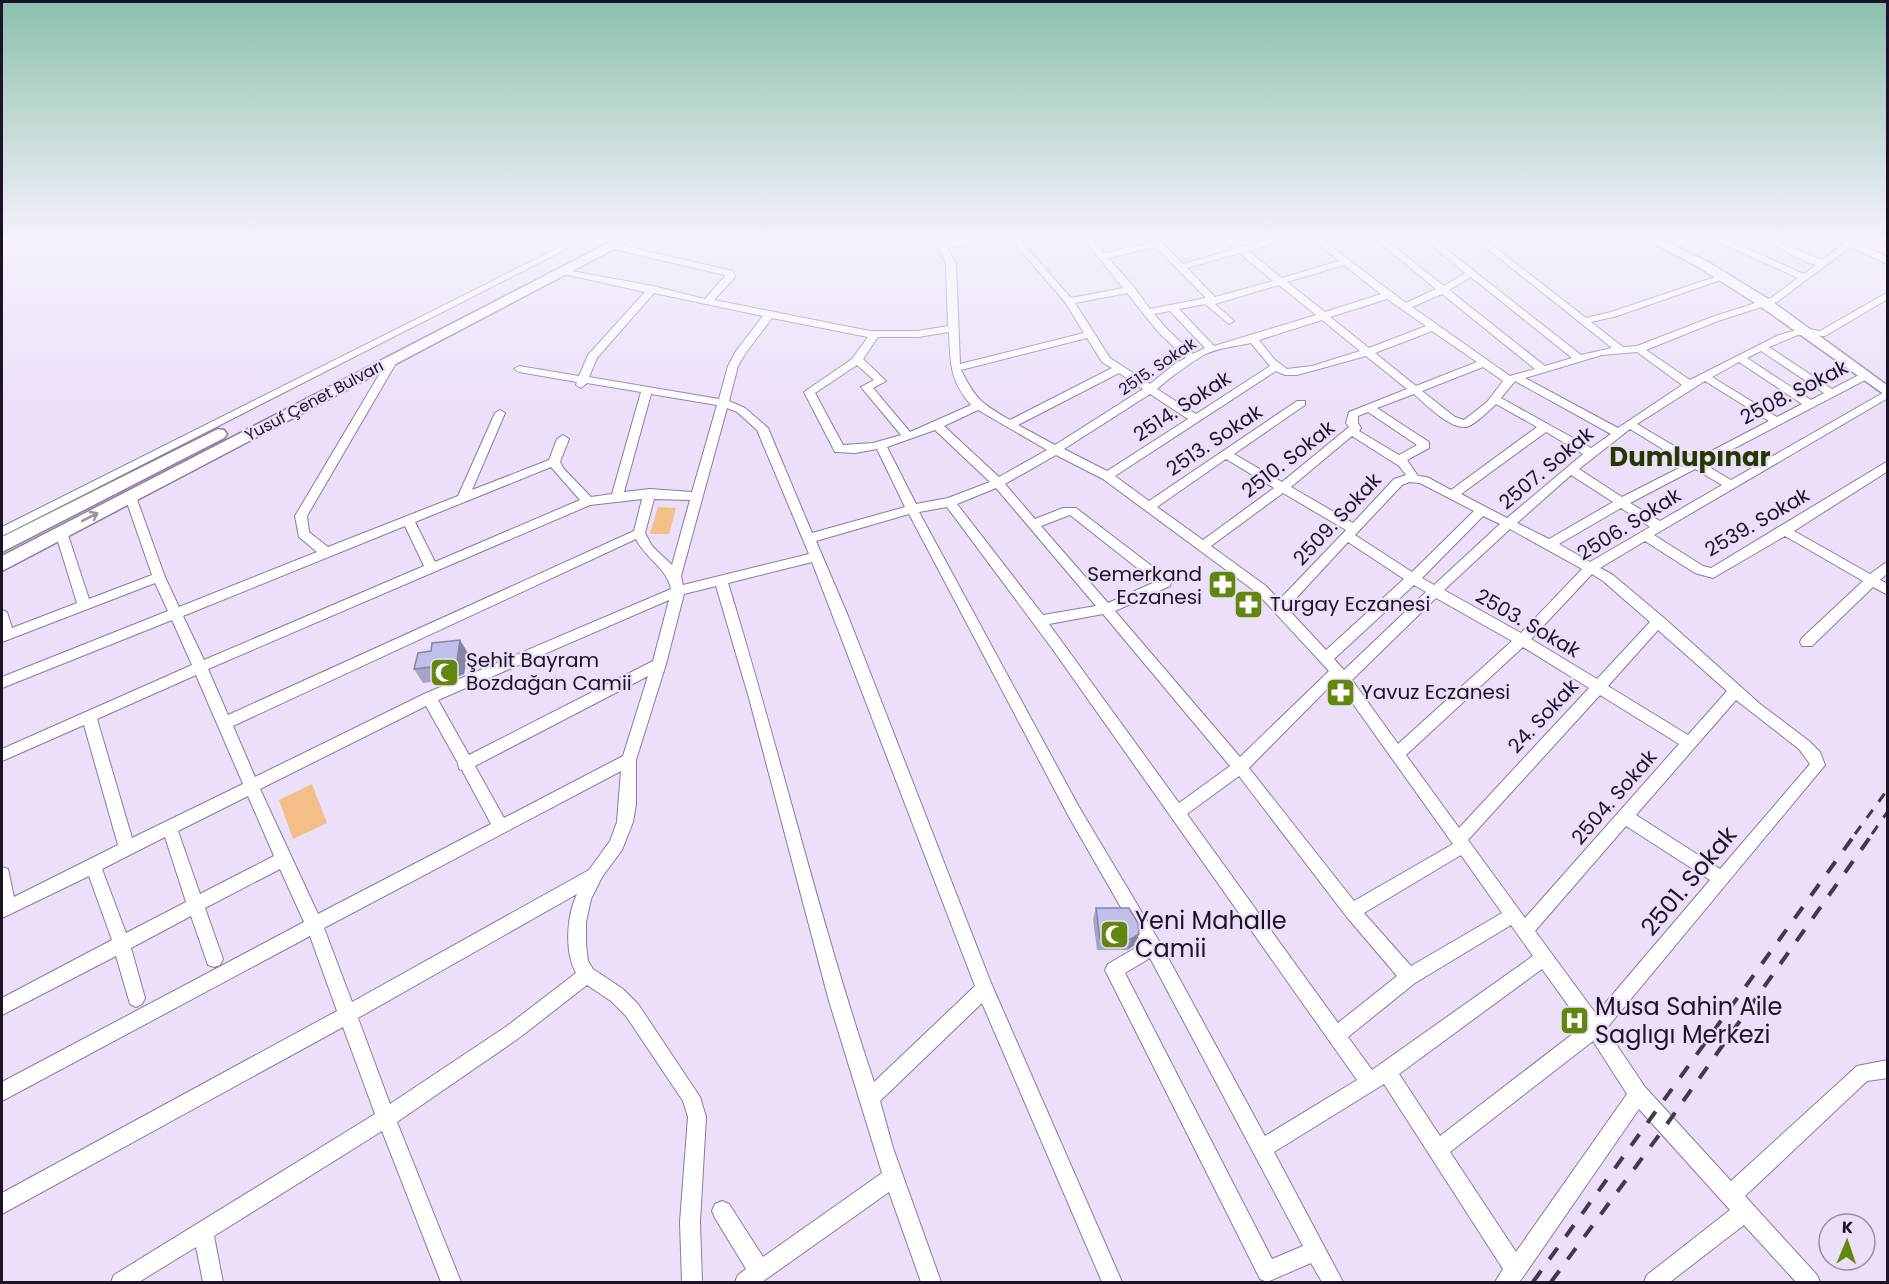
<svg xmlns="http://www.w3.org/2000/svg" width="1889" height="1284" font-family="Poppins,sans-serif">
<style>
.green{fill:#f3be87}
.lines{fill:none;stroke-linecap:round;stroke-linejoin:round}
.minor-casing{stroke:#8d79a1;stroke-width:2}
.major-casing{stroke:#8d79a1;stroke-width:3}
.highway-casing{stroke:#8d79a1;stroke-width:3}
.minor{fill:#fff;fill-rule:evenodd}
.major{fill:#fff;fill-rule:evenodd}
.highway{fill:#fff;fill-rule:evenodd}
.rail-far1{stroke:#42394b;stroke-width:3;stroke-dasharray:10 10;stroke-linecap:butt}
.rail{stroke:#42394b;stroke-width:4;stroke-dasharray:14 14;stroke-linecap:butt}
.wall{fill:#a5a3ca}
.shaded-wall{fill:#8685a4}
.building{fill:#c0beeb;stroke:#8685a4;stroke-width:1.5}
.oneway{stroke:#99959c}
.labels{text-anchor:middle;stroke-width:4.5;stroke-linejoin:round;paint-order:stroke}
.far-street-label{font-size:16px;fill:#1c1424;stroke:#ebdff9}
.street-label{font-size:20px;fill:#1c1424;stroke:#ebdff9}
.poi-label{font-size:20px;fill:#1c1424;stroke:#ebdff9;text-anchor:start}
.near-street-label{font-size:24px;fill:#1c1424;stroke:#ebdff9}
.near-poi-label{font-size:24px;fill:#1c1424;stroke:#ebdff9;text-anchor:start}
.district-label{font-size:26px;font-weight:bold;fill:#263801;stroke:#ebdff9}
</style>
<rect width="100%" height="100%" fill="#ebdff9"/>
<path class="green" d="M658,507L676,508L669,534H650Z
M312,784L327,823L293,839L279,800Z"/>
<g class="lines">
<defs>
<path id="minor" d="M578,238H588L2,536V527Z
M935,238H943L945,243L977,238H994L990,241L947,248L956,264L960,364L1084,333L1065,302L1010,238H1018L1071,298L1123,288L1083,238H1091L1104,253L1152,243L1148,238H1157L1183,264L1234,249L1222,238H1231L1243,247L1275,238H1287L1286,240L1248,251L1282,278L1339,261L1311,238H1320L1406,303L1436,289L1374,238H1383L1444,286L1465,273L1423,238H1432L1581,355L1612,348L1474,238H1483L1586,318L1611,312L1721,275L1729,277L1617,316L1591,322L1623,347L1637,346L1712,317L1771,298L1798,278L1714,240L1713,238H1723L1804,274L1816,265L1797,258L1762,238C1780,238 1803,254 1822,260L1843,244L1834,238L1849,239L1860,238L1856,243L1888,257V264L1850,247L1777,302L1718,321L1646,350L1690,380L1779,335L1804,328L1820,331L1888,292V299L1825,336L1798,335L1769,347L1832,389L1861,374H1869V378L1704,464L1731,480L1888,390V398L1654,535L1703,566L1711,568L1888,461V471L1794,531L1870,574L1888,561V573L1880,580L1888,584V595L1873,587L1812,646H1802L1800,642L1802,638L1863,581L1785,536L1713,578L1695,573L1645,541L1600,568L1613,575L1664,618L1760,704L1809,741L1820,752L1825,765L1606,1029L1645,1087L1731,1181L1857,1066L1888,1060V1078L1867,1081L1745,1196L1817,1275L1820,1282H1796L1744,1225L1670,1282H1644L1647,1275L1730,1210L1639,1109L1523,1277L1519,1282H1495L1503,1269L1384,1084L1274,1152L1343,1282H1322L1311,1263L1267,1282L1260,1279L1105,970L1108,964L1142,944L1069,817L909,514L816,541L848,616L991,983L1122,1282H1102L982,1003L880,1101L893,1148L941,1282H921L889,1192L762,1282H735L738,1275L746,1269L715,1218L712,1211L715,1204L722,1201L729,1204L763,1257L882,1173L829,1001L749,698L716,586L684,594L666,664L636,760V804L633,822L622,850L602,877L591,899L586,922V944L588,961L593,969L623,989L638,1004L700,1097L706,1117L700,1222L702,1282H682L680,1222L688,1117L683,1101L626,1016L611,1001L587,985L519,1038L397,1122L461,1282H441L382,1131L214,1236L223,1282H203L196,1247L139,1282H111L114,1275L375,1114L343,1027L2,1214V1193L337,1011L310,936L2,1101V1082L304,922L280,869L205,908L223,959L220,965L214,967L208,965L191,916L131,948L145,998L142,1004L136,1007L130,1004L116,956L2,1015V998L112,940L89,876L2,918V867L8,869L14,897L118,845L84,725L2,761V749L192,665L172,620L2,688V677L168,611L155,583L2,642V610L7,612L12,628L77,603L55,532L57,529L61,528L67,532L89,599L152,575L125,497L131,493L135,494L165,577L179,607L317,552L299,537L295,516L389,358L394,355L399,358L307,516L309,532L328,547L458,496L495,413L500,410L505,413L472,490L549,460L557,439L563,435L569,439L560,462L564,469L591,497L612,494L641,392L587,383L581,388L576,385L577,382L519,372L514,369L519,366L579,376L588,355L645,292L560,273V269L653,286L705,299L725,276V275L609,248L607,246L612,243L733,271L735,277L714,300L870,331H918L948,326L946,264ZM1156,247L1206,298L1150,309L1134,287L1108,258ZM1239,253L1273,281L1215,297L1187,268ZM1344,265L1381,294L1325,312L1287,282ZM1471,277L1572,358L1545,366L1449,290ZM1279,285L1316,315L1214,346L1179,309L1205,304L1229,324L1234,321L1215,304ZM654,293L763,316L736,351L728,366L719,399L589,377L597,358ZM1127,293L1159,333L1186,358L1176,363L1150,384L1110,358L1075,303ZM1442,294L1535,369L1510,376L1412,307ZM1387,299L1426,326L1369,348L1330,317ZM1170,311L1205,348L1193,354L1167,329L1154,314ZM772,318L868,337L852,359L804,392L835,452L855,453L877,449L905,507L812,533L768,428L745,408L729,401L738,366L745,354ZM1322,320L1360,351L1312,366L1287,369L1275,360L1259,340ZM1432,331L1477,362L1416,386L1375,353ZM949,332C950,362 950,381 971,405L910,432L873,388L886,381L863,359L878,337H918ZM1087,338L1102,362L1112,368L1010,420C981,403 976,400 961,370ZM1251,343L1270,366L1196,414L1157,389C1172,376 1187,365 1204,355C1216,348 1237,346 1251,343ZM1761,351L1824,393L1811,400L1747,358ZM1637,352L1682,385L1618,428L1525,378L1602,355ZM1366,356L1407,389L1349,412L1346,423L1349,427L1282,482L1234,454L1305,405V401H1297L1149,501L1115,476L1276,371L1285,375H1297ZM1739,362L1802,404L1777,417L1712,377ZM857,365L874,380L861,387L901,435L873,443L843,445L815,393ZM1483,367L1503,381L1487,402L1464,420L1455,417L1422,391ZM1119,373L1143,389L1055,445L1018,425ZM1515,381L1611,434L1591,448L1501,398ZM1705,381L1769,421L1696,459L1637,424ZM651,394L717,405L692,492L650,489L624,492ZM1150,394L1188,419L1107,471L1064,449ZM1414,394C1425,404 1450,429 1466,427C1472,427 1491,409 1496,404L1537,427L1451,490L1427,477L1418,476L1407,460L1429,448V442L1377,408ZM727,408L737,412L757,430L809,554L683,585L681,576ZM978,410L1047,450L999,477L944,426ZM1368,412L1417,445L1399,455L1359,431L1361,428L1358,423V416ZM1630,429L1687,464L1622,497L1579,469ZM935,430L990,482L948,498L916,504L887,447ZM1546,432L1583,454L1507,518L1461,494ZM1352,436L1399,466L1406,475L1394,479L1353,523L1291,487ZM1056,455L1103,479L1256,592L1329,671L1240,757L1115,611L1170,586L1171,583L1170,580L1076,508H1063L1035,519L1005,484ZM1226,459L1274,488L1203,540L1157,507ZM551,467L580,500L435,562L415,522ZM1695,469L1722,485L1660,521L1630,503ZM1571,475L1613,502L1549,539L1517,523ZM1409,482L1420,483L1474,511L1412,572L1355,535L1402,485ZM996,488L1096,606L1043,615L957,504ZM1283,493L1346,530L1279,600L1266,586L1211,546ZM642,499L634,531L228,715L208,669L590,505ZM654,499L690,500L672,565L652,546L645,533ZM947,507L1051,647L1357,1080L1265,1136L1159,941L1079,807L919,512ZM1621,508L1650,527L1590,562L1559,544ZM1070,515L1155,582L1108,603L1041,526ZM1483,516L1500,524L1434,585L1422,578ZM405,526L424,566L204,660L183,616ZM1510,529L1582,569L1521,633L1444,590ZM636,539C645,558 667,568 671,589L424,694L255,777L233,726ZM1348,542L1404,579L1326,650L1287,608ZM812,562L975,986L874,1082C819,918 779,749 728,583ZM1592,574L1603,581L1650,622L1597,679L1531,639ZM1414,585L1426,592L1344,670L1334,659ZM1436,598L1512,641L1398,744L1352,680ZM669,600L653,661L469,755L438,700ZM1103,614L1230,766L1179,803L1049,624ZM1658,630L1727,691L1688,735L1608,686ZM1523,647L1589,688L1459,828L1406,755ZM196,675L243,784L132,838L97,719ZM648,676L623,756L504,818L475,766ZM1336,680L1453,844L1354,901L1249,768ZM1600,695L1679,744L1525,918L1468,840ZM1736,700L1799,749L1810,764L1720,869L1636,815ZM426,706L458,763L459,769L462,770L491,824L318,914L260,789ZM621,771L617,822L610,841L589,870L352,1002L324,928ZM1239,776L1346,916L1397,976L1338,1023L1187,814ZM248,796L274,856L200,894L178,831ZM1626,826L1710,880L1596,1014L1535,931ZM165,837L186,902L126,933L102,869ZM1461,855L1502,913L1411,966L1364,913ZM577,894C567,915 564,951 576,973L507,1026L390,1104L358,1018ZM1511,925L1533,956L1372,1070L1348,1037L1415,983ZM1150,958L1303,1246L1272,1259L1125,973ZM1542,969L1583,1026L1440,1136L1399,1074ZM1593,1041L1627,1094L1516,1252L1450,1152Z
M1683,238H1693L1673,250L1665,248Z
M1881,238H1888V243Z"/>
<path id="major" d="M1644,238H1658L1708,262L1770,300L1888,386V397L1760,306L1700,268Z"/>
<path id="highway" d="M618,238H635L2,571V556Z
M218,429L224,430L227,434L224,438L2,552V537Z"/>
</defs>
<use href="#minor" class="minor-casing"/>
<use href="#major" class="major-casing"/>
<use href="#highway" class="highway-casing"/>
<use href="#minor" class="minor"/>
<use href="#major" class="major"/>
<use href="#highway" class="highway"/>
<path class="rail-far1" d="M1855,834L1888,789
M1872,834L1888,811"/>
<path class="rail" d="M1533,1282L1856,833
M1551,1282L1662,1131L1873,833"/>
</g>
<path class="wall" d="M431,651L468,653L464,674L453,679L423,683L414,669Z
M1096,908H1129L1135,945L1127,950H1097L1093,919Z"/>
<path class="shaded-wall" d="M460,640L468,653L464,674L453,679L446,665Z
M1139,934L1135,945L1127,950L1131,939Z"/>
<path class="building" d="M460,640L457,661L446,665L414,669L418,653L431,651L432,643Z
M1096,908H1129L1138,923L1139,934L1131,939H1100Z"/>
<defs><path id="oneway-shaft" d="M-6 0H5M1.5-3L5.5 0L1.5 3" fill="none" stroke-width="1.6" stroke-linecap="round" stroke-linejoin="round" transform="scale(1.5)"/></defs>
<use class="oneway" href="#oneway-shaft" transform="translate(90 517) rotate(-27)"/>
<linearGradient id="sky" x2="0" y2="1"><stop stop-color="#8bc0ad"/><stop offset="0.57" stop-color="#f6f1fc"/><stop offset="1" stop-color="#f6f1fc" stop-opacity="0"/></linearGradient>
<rect width="1889" height="417" fill="url(#sky)"/>
<defs>
<symbol id="pharmacy-square" viewBox="-11 -11 22 22"><rect x="-9" y="-9" width="18" height="18" rx="4" fill="#61870f" stroke="#ebdff9"/><path d="M-2-6h4v4h4v4h-4v4h-4v-4h-4v-4h4Z" fill="#fff"/></symbol>
<symbol id="mosque-square" viewBox="-11 -11 22 22"><rect x="-9" y="-9" width="18" height="18" rx="4" fill="#61870f" stroke="#ebdff9"/><path d="M3.5-4.9A6 6 0 1 0 3.5 4.9A5 5 0 1 1 3.5-4.9Z" fill="#fff"/></symbol>
<symbol id="hospital-square" viewBox="-11 -11 22 22"><rect x="-9" y="-9" width="18" height="18" rx="4" fill="#61870f" stroke="#ebdff9"/><path d="M-5-5h3v3.5h4V-5h3V5h-3V1.5h-4V5h-3Z" fill="#fff"/></symbol>
</defs>
<g fill-rule="evenodd">
<use href="#pharmacy-square" x="1206" y="568" width="33" height="33"/>
<use href="#pharmacy-square" x="1232" y="588" width="33" height="33"/>
<use href="#mosque-square" x="428" y="656" width="33" height="33"/>
<use href="#pharmacy-square" x="1324" y="676" width="33" height="33"/>
<use href="#mosque-square" x="1098" y="918" width="33" height="33"/>
<use href="#hospital-square" x="1558" y="1004" width="33" height="33"/>
</g>
<g class="labels">
<g class="far-street-label">
<text transform="translate(1157 366) rotate(-34)" y="6">2515. Sokak</text>
<text transform="translate(314 400) rotate(-28)" y="6">Yusuf Çenet Bulvarı</text>
</g>
<g class="street-label">
<text transform="translate(1794 392) rotate(-27)" y="7">2508. Sokak</text>
<text transform="translate(1182 406) rotate(-33)" y="7">2514. Sokak</text>
<text transform="translate(1214 440) rotate(-34)" y="7">2513. Sokak</text>
<text transform="translate(1288 459) rotate(-38)" y="7">2510. Sokak</text>
<text transform="translate(1546 468) rotate(-40)" y="7">2507. Sokak</text>
<text transform="translate(1337 519) rotate(-47)" y="7">2509. Sokak</text>
<text transform="translate(1757 522) rotate(-30)" y="7">2539. Sokak</text>
<text transform="translate(1629 524) rotate(-32)" y="7">2506. Sokak</text>
<text transform="translate(1528 623) rotate(30)" y="7">2503. Sokak</text>
<text transform="translate(1543 716) rotate(-47)" y="7">24. Sokak</text>
<text transform="translate(1614 797) rotate(-49)" y="7">2504. Sokak</text>
</g>
<g class="poi-label">
<text x="1202" y="581" text-anchor="end">Semerkand<tspan x="1202" dy="23">Eczanesi</tspan></text>
<text x="1270" y="611">Turgay Eczanesi</text>
<text x="466" y="667">Şehit Bayram<tspan x="466" dy="23">Bozdağan Camii</tspan></text>
<text x="1361" y="699">Yavuz Eczanesi</text>
</g>
<g class="near-street-label">
<text transform="translate(1689 881) rotate(-50)" y="8">2501. Sokak</text>
</g>
<g class="near-poi-label">
<text x="1135" y="929">Yeni Mahalle<tspan x="1135" dy="28">Camii</tspan></text>
<text x="1595" y="1015">Musa Sahin Aile<tspan x="1595" dy="28">Saglıgı Merkezi</tspan></text>
</g>
<g class="district-label">
<text x="1690" y="466">Dumlupınar</text>
</g>
</g>
<rect width="1889" height="1284" fill="none" stroke="#1c1424" stroke-width="6"/>
<g transform="translate(1847 1242) rotate(2)"><circle r="28" fill="#ebdff9" stroke="#988ea4" stroke-width="1.5"/>
<path d="M0-4.5L10 22L0 15L-10 22Z" fill="#61870f"/>
<text y="-9" font-size="16" font-weight="bold" text-anchor="middle" fill="#1c1424">K</text>
</g>
</svg>
